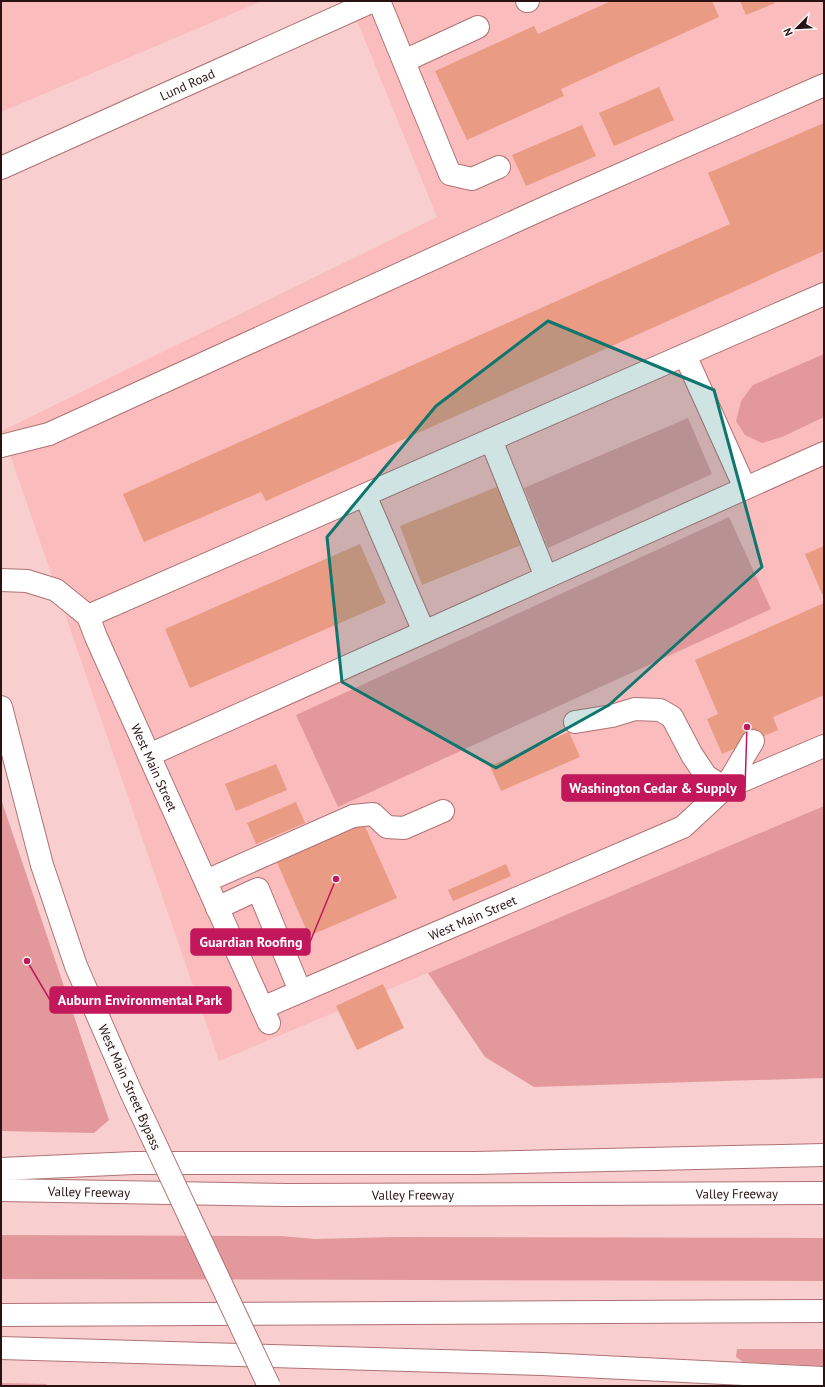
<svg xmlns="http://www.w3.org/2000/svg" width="825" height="1387" font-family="'PT Sans',sans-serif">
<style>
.built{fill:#fabcbd}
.green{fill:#e3999b}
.building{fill:#ea9b83}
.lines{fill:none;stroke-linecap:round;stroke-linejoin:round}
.minor-casing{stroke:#b07274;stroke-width:24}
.major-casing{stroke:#b07274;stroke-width:24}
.highway-casing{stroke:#b07274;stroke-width:24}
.minor{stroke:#fff;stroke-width:22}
.major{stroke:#fff;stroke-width:22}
.highway{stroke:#fff;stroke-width:22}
.major-bridge-casing{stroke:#b07274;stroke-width:24;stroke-linecap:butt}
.major-bridge{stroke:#fff;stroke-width:22}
.marked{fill:#0f766e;fill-opacity:0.2;stroke:#0f766e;stroke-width:3;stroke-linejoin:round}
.labels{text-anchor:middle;stroke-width:4;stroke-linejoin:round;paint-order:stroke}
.street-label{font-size:13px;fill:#2a1213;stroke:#fbfbfb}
.leader{fill:none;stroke:#c2185b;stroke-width:1.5}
.callout-dot{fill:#c2185b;stroke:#fbfbfb;stroke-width:1.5}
.callout{fill:#c2185b;stroke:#c2185b;stroke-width:1.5}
.callout-label{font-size:14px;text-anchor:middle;font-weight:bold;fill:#fff}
</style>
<rect width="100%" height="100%" fill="#f8cece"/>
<path class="built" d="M1,1H262L1,112Z
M349,1H824V806L219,1061L2,431L437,217Z"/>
<path class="green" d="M824,354V417L782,437L762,443L745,435L736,421L741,401L753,385Z
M688,418L712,474L548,548L524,488Z
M729,517L771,609L338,807L296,715Z
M1,799L109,1120L94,1133L1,1131Z
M824,806V1078L534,1087L485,1057L428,973Z
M1,1235L281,1236L315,1239L396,1237L824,1238V1281L1,1279Z
M737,1349H824V1366L743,1362L736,1357Z
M1,1383L46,1384L48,1386H1Z"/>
<path class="building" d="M611,1H712L719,17L561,89L564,96L467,140L435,71L534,26L538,34Z
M740,1H774L775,3L746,15Z
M659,87L674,120L614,146L599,113Z
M824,123V251L266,501L261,492L144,542L123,494L730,224L708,173Z
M582,125L596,156L526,186L512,155Z
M499,486L521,545L422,585L400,526Z
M360,544L386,603L190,688L165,629Z
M824,546V594H822L805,554Z
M824,603V695L773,717L778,730L722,754L707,719L718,714L695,660Z
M569,732L580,757L501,791L490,766Z
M276,764L287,790L236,811L225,784Z
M296,802L305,823L256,844L247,823Z
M363,822L397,898L309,936L276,860Z
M506,864L511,876L453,901L448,890Z
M383,984L404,1028L357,1050L336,1006Z"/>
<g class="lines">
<defs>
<g id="minor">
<path d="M379,1L450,174L472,179L499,167"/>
<path d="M527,1H528"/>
<path d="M404,61L478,27"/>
<path id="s1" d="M1,168L373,1"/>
<path d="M685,355L745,488"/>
<path d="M491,440L546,577"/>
<path d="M1,446L49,434L542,209L824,85"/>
<path d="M365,495L424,632"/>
<path id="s2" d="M1,580L27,581L56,590L88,616L96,637L269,1023"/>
<path d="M88,616L824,294"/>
<path d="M575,722L612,716L635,709L660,710L672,717L692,755L706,776L725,788L824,746"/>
<path d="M149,755L824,453"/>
<path d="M206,881L353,816L373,814L387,827L404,828L443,811"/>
<path d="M217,908L258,889L300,991"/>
<path id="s3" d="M262,1008L683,827L725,788L753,741"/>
</g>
<path id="major" d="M1,707L42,865L76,966L131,1092"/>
<g id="highway">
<path d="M1,1169L134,1163H475L824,1155"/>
<path id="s4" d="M1,1190L288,1195L824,1193"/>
<path d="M1,1315L824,1311"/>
<path d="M1,1348L542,1364L824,1378"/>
</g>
</defs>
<use href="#minor" class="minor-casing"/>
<use href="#major" class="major-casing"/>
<use href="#highway" class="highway-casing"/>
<use href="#minor" class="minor"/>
<use href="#major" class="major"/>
<use href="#highway" class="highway"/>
<defs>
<path id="major-bridge" d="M131,1092L269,1386"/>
</defs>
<use href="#major-bridge" class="major-bridge-casing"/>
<use href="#major-bridge" class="major-bridge"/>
</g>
<path class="marked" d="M548,321L714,390L762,567L609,705L496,768L342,682L327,537L436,406Z"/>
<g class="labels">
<g class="street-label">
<text dy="5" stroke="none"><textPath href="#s1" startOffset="204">Lund Road</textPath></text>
<text dy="5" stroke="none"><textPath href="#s2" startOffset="263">West Main Street</textPath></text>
<text dy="5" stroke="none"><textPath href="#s3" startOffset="229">West Main Street</textPath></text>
<text transform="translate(130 1087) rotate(66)" y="5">West Main Street Bypass</text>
<text dy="5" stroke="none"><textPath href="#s4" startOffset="88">Valley Freeway</textPath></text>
<text dy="5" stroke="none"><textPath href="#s4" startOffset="736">Valley Freeway</textPath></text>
<text dy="5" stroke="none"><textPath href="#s4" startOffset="412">Valley Freeway</textPath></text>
</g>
</g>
<path class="leader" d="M747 727L745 788M336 879L310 942M27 961L50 1000"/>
<g class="callout-dot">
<circle cx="747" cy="727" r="4"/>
<circle cx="336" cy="879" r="4"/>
<circle cx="27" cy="961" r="4"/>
</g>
<g class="callout">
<rect x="562" y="775" width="183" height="26" rx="4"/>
<rect x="191" y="929" width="119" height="26" rx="4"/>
<rect x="50" y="987" width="181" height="26" rx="4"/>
</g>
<g class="callout-label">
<text x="653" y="793">Washington Cedar &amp; Supply</text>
<text x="251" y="947">Guardian Roofing</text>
<text x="140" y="1005">Auburn Environmental Park</text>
</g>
<rect width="825" height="1387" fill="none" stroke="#2a1213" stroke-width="4"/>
<g transform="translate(797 28) rotate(246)" stroke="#fbfbfb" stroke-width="3" paint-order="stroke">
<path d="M0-3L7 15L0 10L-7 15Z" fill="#2a1213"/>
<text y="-6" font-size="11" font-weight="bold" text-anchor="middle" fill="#2a1213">N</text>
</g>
</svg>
